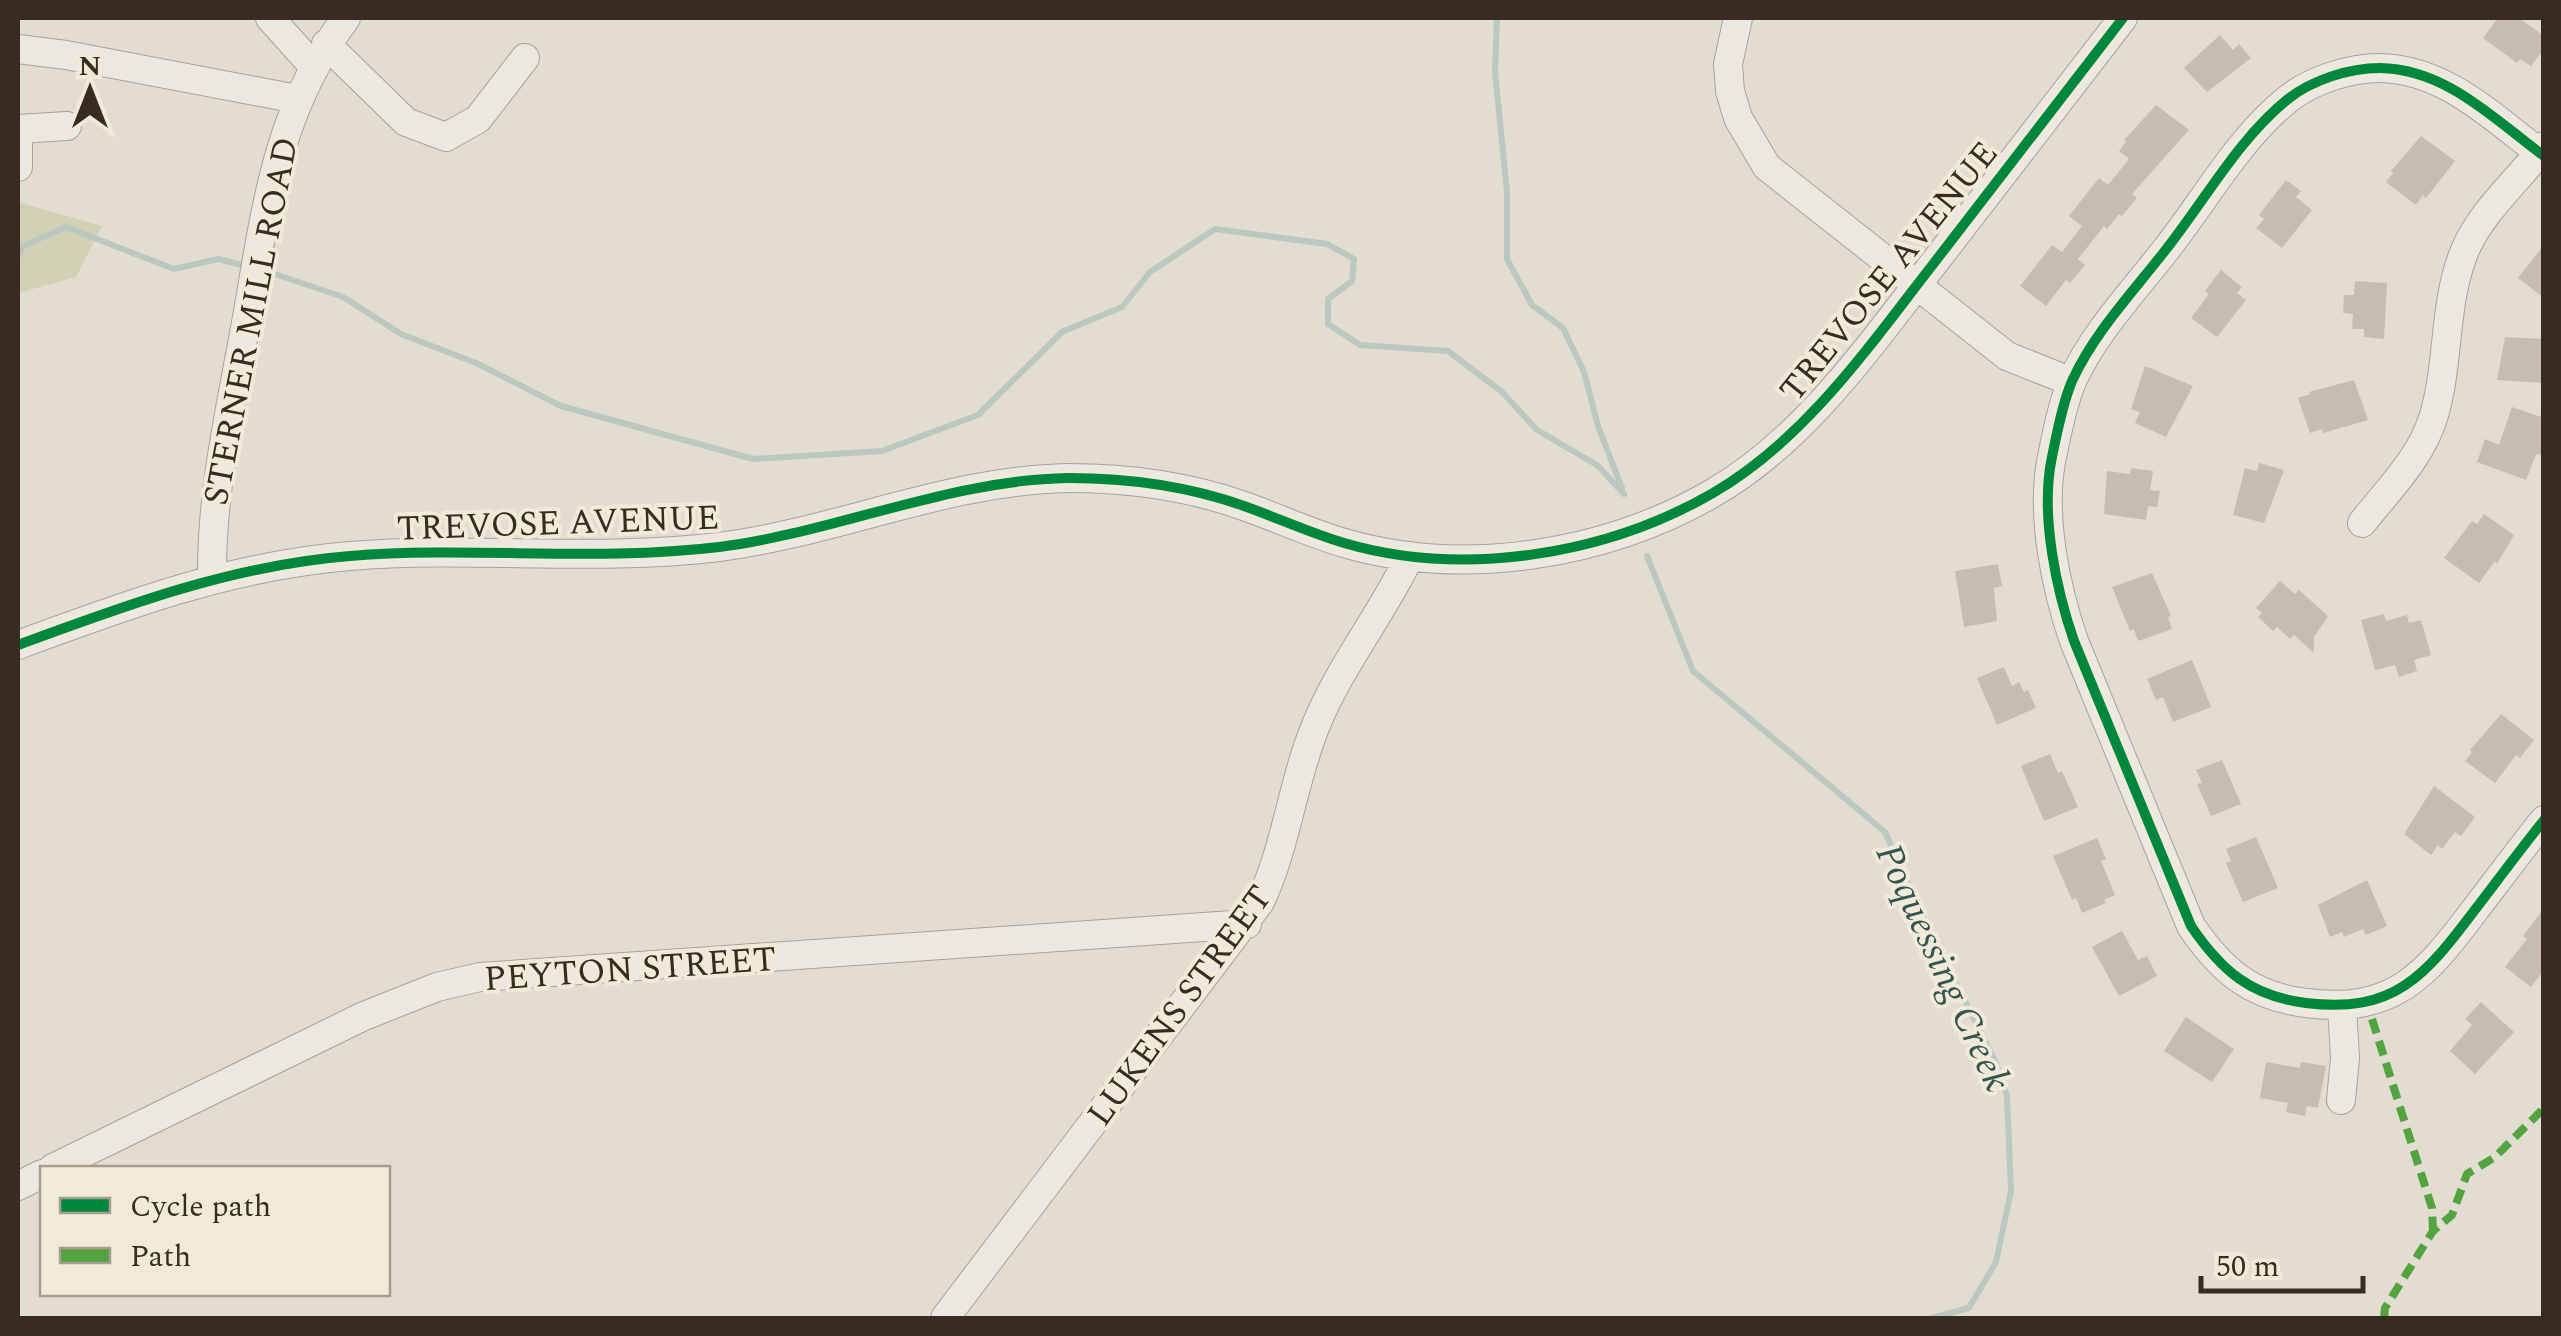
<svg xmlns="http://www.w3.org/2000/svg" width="2561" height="1336" font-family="Spectral,serif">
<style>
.green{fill:#d2d1b5}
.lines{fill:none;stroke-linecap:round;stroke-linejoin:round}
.stream{stroke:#bac8c0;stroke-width:6}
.building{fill:#c6bcb2}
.minor-casing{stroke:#a8a299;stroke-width:30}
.minor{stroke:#ece8e1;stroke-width:28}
.quiet{stroke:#53a441;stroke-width:8;stroke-dasharray:15 8;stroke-linecap:butt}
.cycleway-casing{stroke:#f2ead8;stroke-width:16}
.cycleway{stroke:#00873e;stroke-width:10}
.labels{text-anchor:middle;stroke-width:8;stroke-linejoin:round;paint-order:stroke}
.street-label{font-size:35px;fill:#372b22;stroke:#f2ead8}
.water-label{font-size:38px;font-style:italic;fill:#325552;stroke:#f2ead8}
</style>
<rect width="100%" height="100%" fill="#e2dcd1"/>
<path class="green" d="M18,202L102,226L76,277L18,293Z"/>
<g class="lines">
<path class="stream" d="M1497,18L1495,71L1507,192V259L1532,305L1563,328L1584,372L1598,426L1622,488
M18,257L23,246L66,227L174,269L218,259L246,266
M263,270L343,297L401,334L476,363L561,406L753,459L882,451L978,415L1062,332L1122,307L1150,272L1215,229L1327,244L1354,259L1352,281L1328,299V324L1360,345L1448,351L1502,392L1537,430L1597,465L1624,494
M1647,556L1693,671L1885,832L1923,917L1996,1063L2007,1096L2011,1191L1996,1262L1969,1308L1932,1318"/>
</g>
<path class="building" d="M2498,18H2519L2544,36V49L2531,66L2520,59L2517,63L2483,38Z
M2220,35L2233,50L2239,44L2251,58L2207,92L2184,68Z
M2156,105L2189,130L2132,194L2137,198L2122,216L2119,214L2107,229L2104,226L2078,259L2085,265L2070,283L2066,280L2046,306L2020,286L2052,245L2062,252L2082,226L2069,216L2099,178L2108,185L2129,159L2119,151L2126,142L2124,140Z
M2421,136L2455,161L2426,198L2423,195L2416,205L2386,182L2393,173L2391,171Z
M2286,180L2301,191L2296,197L2312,210L2282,248L2256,228L2264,219L2259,215Z
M2544,245V298L2518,278Z
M2221,270L2242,287L2237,293L2246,300L2217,337L2191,318L2209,294L2205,291Z
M2355,281L2387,283L2384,339L2364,337V329H2352L2353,314L2343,313L2344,295H2354Z
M2505,337L2544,339V383L2497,380Z
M2145,366L2193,386L2166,437L2135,423L2140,412L2131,409Z
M2354,380L2368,420L2323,433L2322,429L2310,433L2298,398L2310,394L2309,392Z
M2512,407L2544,418V445L2540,455L2536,454L2526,480L2477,462L2485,439L2499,445Z
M2259,463L2284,470L2264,523L2233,515L2245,468L2257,471Z
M2131,468L2153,471L2150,490L2160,491L2157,507L2148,506L2146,520L2104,514L2107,471L2130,474Z
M2484,514L2514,535L2497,564L2495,561L2479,583L2444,558L2472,521L2477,524Z
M1998,564L2002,586L1994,588L1997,621L1964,627L1955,571Z
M2152,573L2171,616L2168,617L2172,629L2138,641L2134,629L2130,631L2112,587Z
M2280,581L2295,594L2299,590L2328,616L2314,637V653L2294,635L2290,639L2277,627L2273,631L2258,617L2262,613L2256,608Z
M2384,614L2386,621L2407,615L2409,623L2421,620L2431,655L2414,660L2417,671L2399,677L2395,665L2375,670L2361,620Z
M2192,660L2211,707L2173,722L2163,697L2156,700L2147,679Z
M2004,667L2012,686L2019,682L2024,692L2028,690L2036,708L1997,725L1977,678Z
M2501,714L2534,740L2520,758L2516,755L2495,783L2465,761L2472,752L2470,750Z
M2050,754L2058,773L2062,771L2078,807L2044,821L2021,766Z
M2222,760L2241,804L2211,816L2197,784L2202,783L2196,770Z
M2434,786L2475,817L2461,836L2455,832L2442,849L2438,845L2431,855L2404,834Z
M2256,837L2278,888L2243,902L2226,863L2231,861L2226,849Z
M2097,838L2106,859L2101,861L2115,895L2104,900L2106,903L2082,913L2076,898L2072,900L2053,856Z
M2367,880L2387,926L2366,935L2363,929L2344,937L2342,932L2330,937L2318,905Z
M2544,908V970L2531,987L2505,967L2527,939L2523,936Z
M2122,931L2138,960L2147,956L2157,976L2119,996L2092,947Z
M2481,1002L2514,1032L2475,1074L2450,1051L2472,1025L2465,1019Z
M2186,1017L2234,1049L2212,1082L2164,1051Z
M2266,1062L2300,1068L2301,1062L2326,1066L2318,1108L2307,1106L2305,1116L2286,1112L2288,1103L2260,1098Z"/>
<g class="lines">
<defs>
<path id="minor" d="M270,18L313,66
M1738,18L1728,64L1730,91L1738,118L1767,167L2007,356L2072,382
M326,44L406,122L446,137L478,119L525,58
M18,49L66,55L297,99
M18,129L67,126
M18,143V167
M2544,156C2494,119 2446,69 2380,68C2349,68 2312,80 2288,99C2238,139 2204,202 2164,252C2132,293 2094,333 2072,381C2062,405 2056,437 2051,462C2041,517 2056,589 2074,641L2191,926C2221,970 2250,996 2306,1003C2394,1014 2425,976 2474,911C2497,881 2520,850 2544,820
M2362,523C2388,490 2422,457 2434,415C2450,360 2443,303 2465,250C2483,209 2518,181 2544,146
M212,580C211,497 228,420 243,339C265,221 272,117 346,18
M18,645C126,605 234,565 350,556C473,546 596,562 719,547C837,532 948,480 1068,478C1128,478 1188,486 1244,506C1278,518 1310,533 1344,543C1464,578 1606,555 1713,493C1805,440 1870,345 1934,263C1997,181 2060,99 2123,18
M2341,1100L2345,1058L2342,1006
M53,1168L364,1016L437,987L480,977L1247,924
M18,1186L42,1174
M945,1318L1260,902C1287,845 1292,783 1316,725C1340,666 1382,614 1410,556"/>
</defs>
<use href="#minor" class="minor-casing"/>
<use href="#minor" class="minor"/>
<path class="quiet" d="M2372,1019L2432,1208L2433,1231
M2384,1318L2385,1308L2433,1231L2452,1215L2467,1174L2495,1157L2544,1108"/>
<defs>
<path id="cycleway" d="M2544,156C2494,119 2446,69 2380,68C2349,68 2312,80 2288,99C2238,139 2204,202 2164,252C2132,293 2094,333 2072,381C2062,405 2056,437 2051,462C2041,517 2056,589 2074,641L2191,926C2221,970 2250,996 2306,1003C2394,1014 2425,976 2474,911C2497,881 2520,850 2544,820
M18,645C126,605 234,565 350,556C473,546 596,562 719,547C837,532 948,480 1068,478C1128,478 1188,486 1244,506C1278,518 1310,533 1344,543C1464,578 1606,555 1713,493C1805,440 1870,345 1934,263C1997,181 2060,99 2123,18"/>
</defs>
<use href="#cycleway" class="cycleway-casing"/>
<use href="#cycleway" class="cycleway"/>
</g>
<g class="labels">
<g class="street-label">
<text transform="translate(1888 271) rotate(-51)" y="12">TREVOSE AVENUE</text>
<text transform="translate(250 321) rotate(-79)" y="12">STERNER MILL ROAD</text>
<text transform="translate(558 522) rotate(-2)" y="12">TREVOSE AVENUE</text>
<text transform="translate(630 968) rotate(-4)" y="12">PEYTON STREET</text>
<text transform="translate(1179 1005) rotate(-54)" y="12">LUKENS STREET</text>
</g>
<g class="water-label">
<text transform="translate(1944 967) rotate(65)" y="13">Poquessing Creek</text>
</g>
</g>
<rect width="2561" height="1336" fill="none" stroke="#372b22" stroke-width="40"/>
<rect x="40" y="1166" width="350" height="130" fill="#f2ead8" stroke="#a79e8f" stroke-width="2.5"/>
<rect x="60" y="1198" width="50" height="15" fill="#00873e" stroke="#a79e8f" stroke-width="2.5"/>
<text x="130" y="1216" font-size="30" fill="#372b22">Cycle path</text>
<rect x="60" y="1248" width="50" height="15" fill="#53a441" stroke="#a79e8f" stroke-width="2.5"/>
<text x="130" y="1266" font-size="30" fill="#372b22">Path</text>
<g transform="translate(90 90)" stroke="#f2ead8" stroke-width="8" paint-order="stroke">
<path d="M0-8L18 38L0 25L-18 38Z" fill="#372b22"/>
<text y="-15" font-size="28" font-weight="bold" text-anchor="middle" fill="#372b22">N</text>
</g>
<path d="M2201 1276v15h162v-15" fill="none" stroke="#372b22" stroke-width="5"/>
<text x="2216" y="1276" font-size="30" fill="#372b22" stroke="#f2ead8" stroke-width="8" paint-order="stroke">50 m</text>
</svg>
